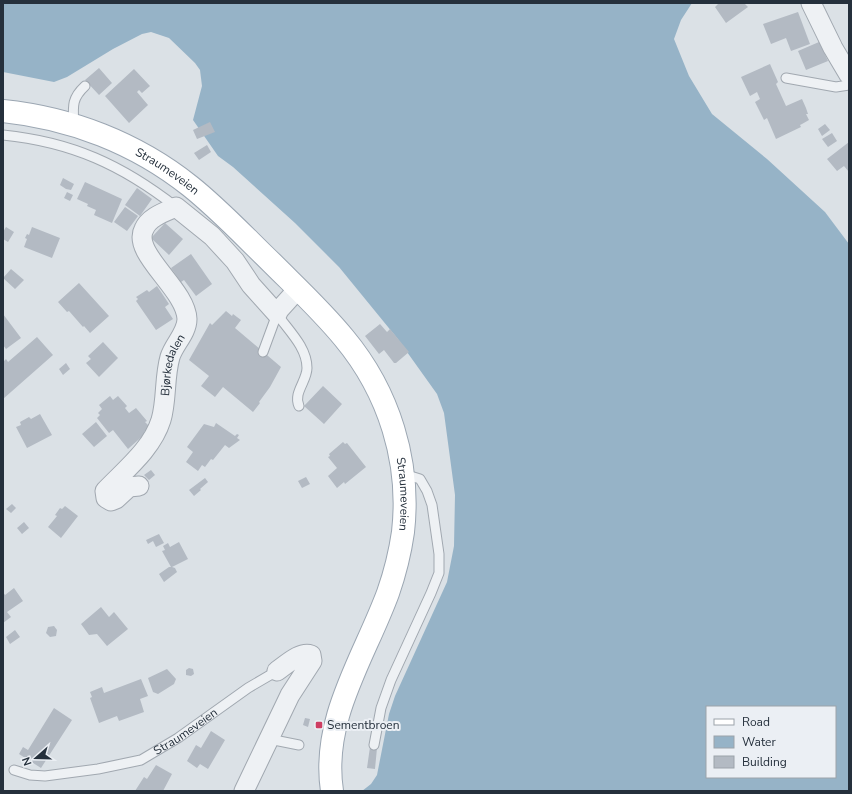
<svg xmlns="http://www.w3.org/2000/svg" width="852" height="794" font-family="'Nunito Sans',sans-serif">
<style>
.water{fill:#96b3c7;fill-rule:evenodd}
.building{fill:#b3bac3}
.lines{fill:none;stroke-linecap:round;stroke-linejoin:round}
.lane-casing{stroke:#a1a8b0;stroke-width:11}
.street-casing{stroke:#a1a8b0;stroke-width:21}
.primary-casing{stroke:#9ba6b2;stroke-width:24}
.lane{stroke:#eef1f4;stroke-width:9}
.street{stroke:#eef1f4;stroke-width:19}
.primary{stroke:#fff;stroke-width:22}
.poi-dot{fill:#ce3e63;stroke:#ebeff4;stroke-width:1.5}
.labels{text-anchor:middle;stroke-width:4;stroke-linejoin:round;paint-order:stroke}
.street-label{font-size:12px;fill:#25303c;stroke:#ebeff4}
.poi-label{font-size:12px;fill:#25303c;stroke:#ebeff4;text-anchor:start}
</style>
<rect width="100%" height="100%" fill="#dbe1e6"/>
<path class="water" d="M3,3H692L681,20L674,39L689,76L712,114L767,159L825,212L849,244V791H362L371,784L377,775L389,714L395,696L447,582L454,546L455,495L444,413L437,394L397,338L339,267L295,223L233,167L218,156L193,120L202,86L200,70L195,63L169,38L151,32L142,34L113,49L67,77L54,82L3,72ZM707,707H835V777H707Z"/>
<path class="building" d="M717,3H744L748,7L726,23L715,7L718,4Z
M798,12L810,44L791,51L786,38L771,44L763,24Z
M819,42L828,61L806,70L798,51Z
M770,64L778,82L776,84L786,106L802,99L806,108L808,114H806L809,120L802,124L800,125L801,127L776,139L767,118L764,120L755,102L760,99L757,92L750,96L741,77Z
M99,68L112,83L99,95L85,80Z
M134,69L150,86L142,93L139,90L137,92L148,105L129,123L105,96Z
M210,122L215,132L197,139L193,130Z
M825,124L830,130L822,136L818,129Z
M832,133L837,141L828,147L822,139Z
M849,142V172L844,166L837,171L827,159Z
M207,145L211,152L199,160L194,153Z
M63,178L74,184L71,190L66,189L60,185Z
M85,182L122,199L112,223L94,215L96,210L87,206L88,204L77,199Z
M137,188L152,199L140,216L125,205Z
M67,192L73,195L70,201L64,198Z
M125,207L138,216L127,231L114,222Z
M165,223L183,239L169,255L151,238Z
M6,227L14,232L8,242L3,239V232Z
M32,227L60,238L52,258L24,247L27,239L25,238L27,234L29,235Z
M191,254L212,284L196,296L184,280L181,282L171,268Z
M11,269L24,280L15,289L3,278Z
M79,283L109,316L90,333L84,326L83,327L69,311L67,312L58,302Z
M157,286L169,304L165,307L173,319L156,330L136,301L138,299L136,297L147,290L149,292Z
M226,311L232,316L233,314L241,320L235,328L281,367L270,387L259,402L260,403L253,412L223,387L215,397L201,386L209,376L189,360L210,323L212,325Z
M3,314L21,338L6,349L3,345Z
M380,324L387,332L390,329L409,352L396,363H394L384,350L379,354L365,336Z
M37,337L53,355L3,399V362L6,359L8,362Z
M103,342L118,358L99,377L86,363L91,359L88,356Z
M66,363L70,369L63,375L59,369Z
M323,386L342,404L324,424L304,406Z
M110,396L113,400L118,396L127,406L125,408L129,413L136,408L147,421L145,422L149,426L148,429L144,432L146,433L128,449L113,430L109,433L97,418L100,415L98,413L102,409L99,405Z
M40,414L52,435L27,448L16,427L21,425L20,422L29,417L31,419Z
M96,422L107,436L94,447L82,434Z
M216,423L235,436L237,434L239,435L237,438L240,440L229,448L225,445L213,460L211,459L205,467L202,465L198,471L186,462L193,452L187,447L204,424L214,427Z
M343,442L345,444L347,443L366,467L345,484L344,482L337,488L328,476L337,468L328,457L330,456L329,454Z
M151,470L155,475L149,480L144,475Z
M306,477L310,484L302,488L298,481Z
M205,478L208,482L200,489L201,490L194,496L189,490Z
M12,504L16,508L11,513L6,509Z
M65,506L78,516L61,538L48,527L57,516L55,515L60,508L62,509Z
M24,522L29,528L22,534L17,528Z
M159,534L164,543L156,547L153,541L148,544L146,540Z
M179,542L188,559L172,567L175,568L177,572L164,582L159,574L169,567H171L162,551L165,550L163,546L168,543L170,547Z
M14,588L23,601L7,612L11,617L3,623V592L5,595Z
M101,607L109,617L114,612L128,629L107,646L97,634L89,635L81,624Z
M54,626L57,630L56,636L50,637L46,633L48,627Z
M15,630L20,637L10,644L6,637Z
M189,668L193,669L194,674L191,676L186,675V670Z
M167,669L176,679L174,684L158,694L153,692L148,678Z
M141,679L148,696L140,699L144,712L119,721L117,716L99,723L90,698L92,697L90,692L102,687L104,693Z
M54,708L72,720L41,768L19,754L23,747L28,750Z
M305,718L310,719L308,727L303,725Z
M211,731L225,740L208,769L200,764L197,768L187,761L196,745L201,748Z
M370,747L377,748L375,769L367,768Z
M156,765L172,774L163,791H135L144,777L147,779Z"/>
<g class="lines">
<defs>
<g id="lane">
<path d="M786,78L836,87L849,85"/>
<path d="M74,125C73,107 71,99 85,86"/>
<path d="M3,135C72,142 122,165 176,207"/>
<path d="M277,314C288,330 307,347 307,368C307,381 293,393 299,406"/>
<path d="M263,352L277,314"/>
<path d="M269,739L299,745"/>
<path d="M374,745L381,708L391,680L431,593L439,573V554L432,505L427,491L420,479L404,474"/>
<path id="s1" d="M14,770L30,775L45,776L98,769L141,760L178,738L248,688L277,671"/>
</g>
<g id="street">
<path d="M811,3L833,48L849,75"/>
<path id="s2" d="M139,486L129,487L116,499L111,501L106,498L105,491C125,470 152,449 161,420C167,400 164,378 170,357C174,344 187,333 187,319C186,289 131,253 144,229C149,217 165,212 176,207L212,236L235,261L251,285L277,314L279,310L298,289"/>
<path d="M244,791L290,695L312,661L311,655C300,651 286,665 277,671"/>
</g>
<g id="primary">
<path id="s3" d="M3,111C71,118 136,143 190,186C219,209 245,237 272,263C297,288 322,311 344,338C389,392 411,462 403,532C400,553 395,573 388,593C364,658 321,719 332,791"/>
</g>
</defs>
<use href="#lane" class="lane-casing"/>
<use href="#street" class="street-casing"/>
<use href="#primary" class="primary-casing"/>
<use href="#lane" class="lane"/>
<use href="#street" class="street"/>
<use href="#primary" class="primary"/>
</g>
<rect class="poi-dot" x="315" y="721" width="8" height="8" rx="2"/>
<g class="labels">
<g class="street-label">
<text dy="4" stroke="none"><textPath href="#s3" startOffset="177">Straumeveien</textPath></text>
<text dy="4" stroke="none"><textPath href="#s2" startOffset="194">Bjørkedalen</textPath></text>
<text dy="4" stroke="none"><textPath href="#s3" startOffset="591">Straumeveien</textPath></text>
<text dy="4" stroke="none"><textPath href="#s1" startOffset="182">Straumeveien</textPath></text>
</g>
<g class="poi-label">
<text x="327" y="729">Sementbroen</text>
</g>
</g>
<rect width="852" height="794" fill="none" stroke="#25303c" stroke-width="8"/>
<rect x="706" y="706" width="130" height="72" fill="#ebeff4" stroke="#9ca3aa"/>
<rect x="714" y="719" width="20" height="6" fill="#ffffff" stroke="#9ca3aa"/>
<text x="742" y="726" font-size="12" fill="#25303c">Road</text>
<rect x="714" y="736" width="20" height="12" fill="#96b3c7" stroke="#9ca3aa"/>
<text x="742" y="746" font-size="12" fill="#25303c">Water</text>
<rect x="714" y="756" width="20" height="12" fill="#b3bac3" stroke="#9ca3aa"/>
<text x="742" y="766" font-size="12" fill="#25303c">Building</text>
<g transform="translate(36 758) rotate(250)" stroke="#ebeff4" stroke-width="3" paint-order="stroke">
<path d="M0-3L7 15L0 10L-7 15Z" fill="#25303c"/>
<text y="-6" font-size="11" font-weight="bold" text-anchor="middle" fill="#25303c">N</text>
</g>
</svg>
